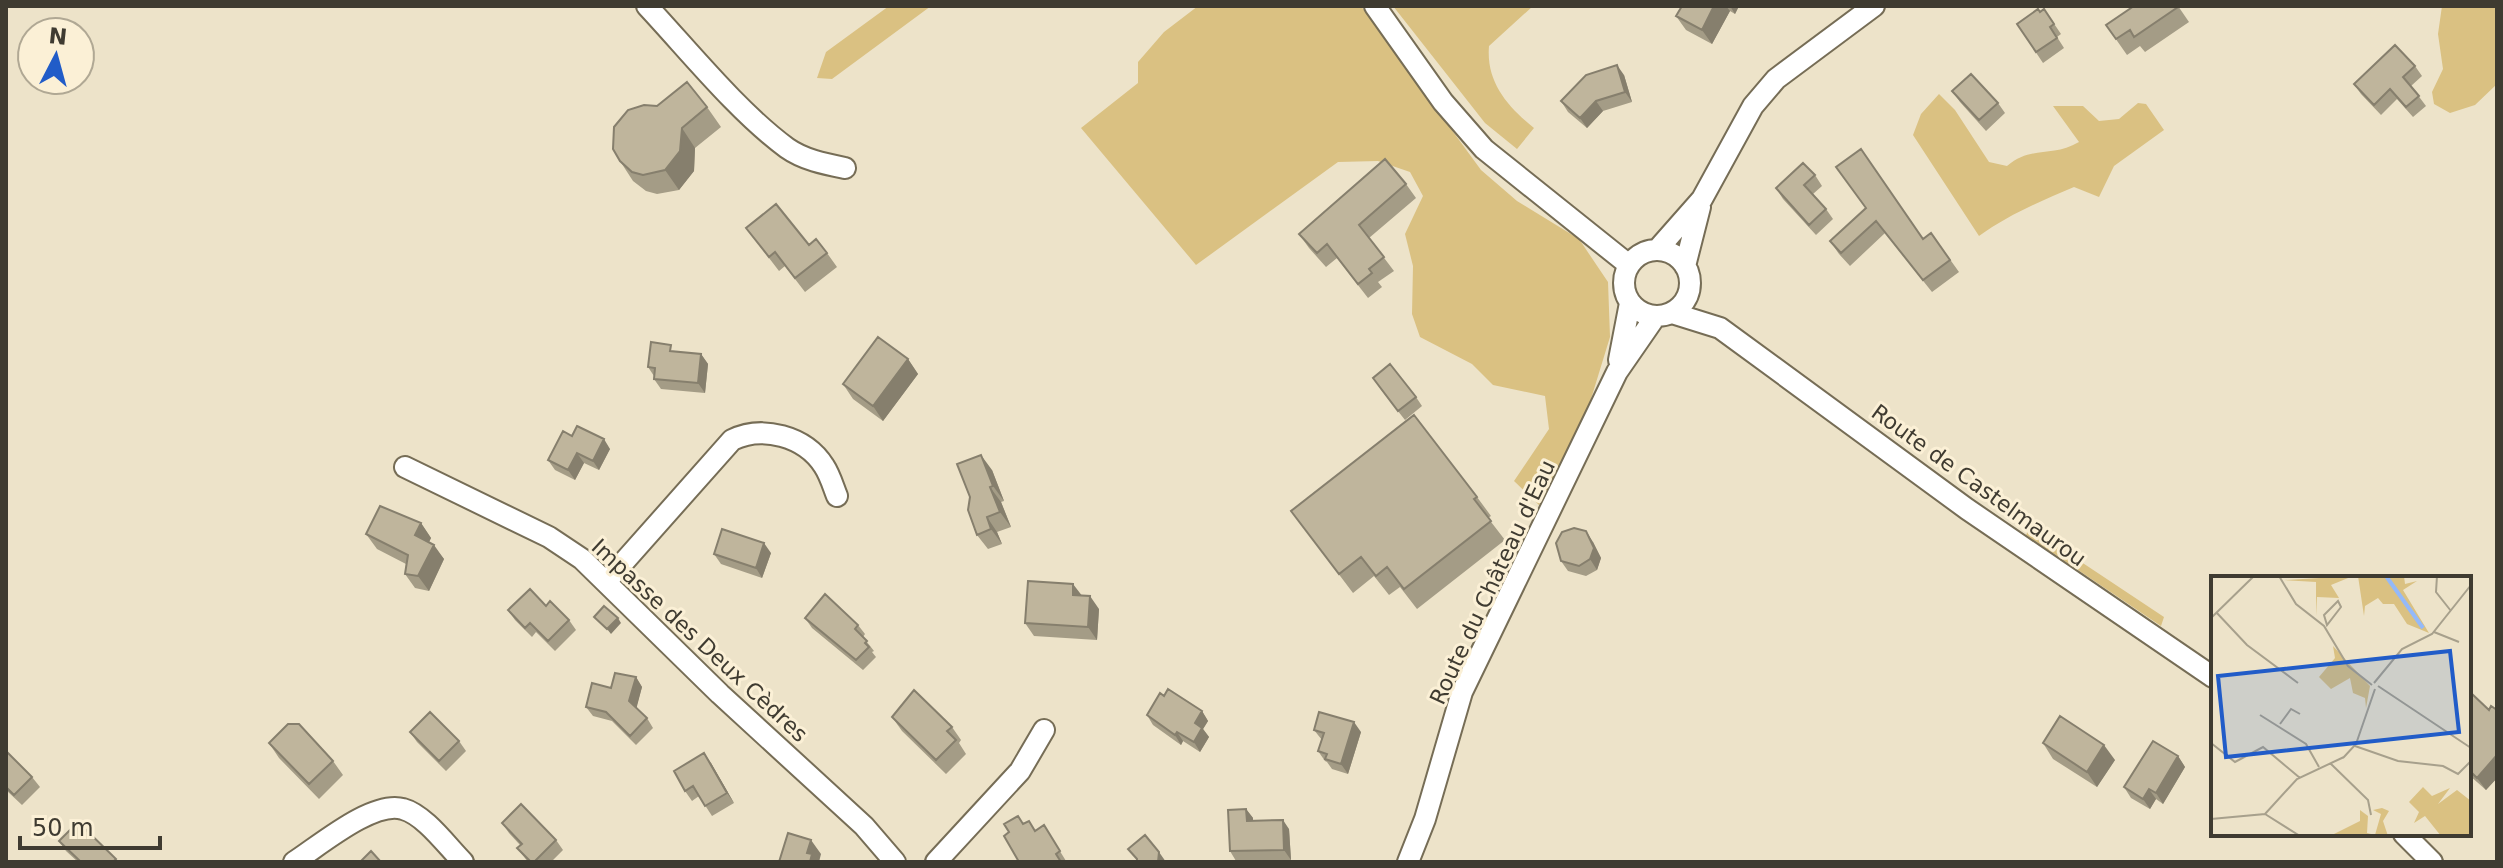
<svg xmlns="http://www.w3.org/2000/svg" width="2503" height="868" font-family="'DejaVu Sans',sans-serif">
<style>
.green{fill:#dac182}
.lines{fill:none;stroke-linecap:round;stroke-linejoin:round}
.minor-casing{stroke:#766d56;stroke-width:24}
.minor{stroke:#fff;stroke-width:20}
.wall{fill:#a49c86}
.shaded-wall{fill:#867f6d}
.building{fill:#bfb59c;stroke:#867f6d;stroke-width:2}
.labels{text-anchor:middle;stroke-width:6;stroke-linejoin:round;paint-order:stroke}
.street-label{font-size:22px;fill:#3f3b31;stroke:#fbf0d6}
.inset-river{fill:none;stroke:#94b9f9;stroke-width:4}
.inset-road{fill:none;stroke:#a7a08c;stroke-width:2}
.view{fill:#215cc8;fill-opacity:0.15;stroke:#215cc8;stroke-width:4}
.inset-edge{fill:none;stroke:#3f3b31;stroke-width:4}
</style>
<rect width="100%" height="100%" fill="#ede3c9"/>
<path class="green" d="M889,6H931L832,79L817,78L826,52Z
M1198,6H1361L1481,170L1517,201L1579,239L1608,282L1610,337L1587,412L1539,505L1514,481L1549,429L1545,396L1493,385L1472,364L1420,337L1412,314L1413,266L1405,234L1423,196L1410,172L1378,161L1338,162L1196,265L1081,128L1138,83V62L1164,32Z
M1393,6H1533L1489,46C1486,82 1507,106 1534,128L1517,149L1485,123Z
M2442,6H2497V84L2475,105L2450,113L2434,104L2432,92L2443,69L2438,34Z
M1939,94L1955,110L1989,162L2007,166C2032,145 2052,158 2079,142L2053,106H2083L2099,121L2119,119L2138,103L2146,104L2164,130L2114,166L2099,197L2074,187C2041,201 2008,215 1979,236L1913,135L1921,114Z
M2030,528L2164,617L2161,626L2026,535Z"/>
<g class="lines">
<defs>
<path id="minor" d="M647,6C689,51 738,112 787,148C804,160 825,164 845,168
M1375,6L1443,102L1484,149L1629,265
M1624 283a33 33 0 1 1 66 0a33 33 0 1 1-66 0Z
M1657,250L1702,199L1753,106L1776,79L1874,6
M1685,266L1700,207
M1672,313L1720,328L1967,509L2213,677
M1619,360L1630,303
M405,467L549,537L582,559L720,694L864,826L895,862
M606,582L732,440C762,425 805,436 824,466C830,475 833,486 837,496
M2404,834L2432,862
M294,862C319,846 373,800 403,809C425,815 447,846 463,862
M936,862L1020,771L1044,730
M1408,862L1425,819L1462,692L1617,372L1655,317"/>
</defs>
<use href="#minor" class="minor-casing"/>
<use href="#minor" class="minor"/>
</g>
<path class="wall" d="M1682,6H1739L1735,14L1730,11L1712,44L1686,30L1676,16Z
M2178,6L2189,22L2145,52L2140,46L2127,55L2106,25Z
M2044,9L2061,34L2057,37L2064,48L2043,63L2017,24Z
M2415,66L2422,76L2411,86L2426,106L2413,117L2397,99L2381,115L2361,94L2354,84Z
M1624,75L1632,102L1603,111L1587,128L1568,112L1561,101Z
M1952,91L1998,103L2005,113L1986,131L1960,102Z
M657,106L707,107L721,127L695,148L694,171L679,190L657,194L646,191L633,181L620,161Z
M1815,175L1822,186L1813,194L1826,209L1833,219L1816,235L1783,199L1776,188Z
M1406,184L1416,198L1369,238L1394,271L1378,282L1382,287L1368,298L1337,258L1326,267L1309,248L1299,234Z
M1866,208L1923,239L1931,233L1959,272L1932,292L1885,233L1850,266L1839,254L1830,241Z
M746,228L809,245L827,253L837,267L805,292L785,266L779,271Z
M676,352L701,354L708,364L705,393L661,389L654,379V376L648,367Z
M908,359L918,374L883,421L853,399L843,384Z
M1379,387L1416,397L1422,406L1405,420Z
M572,436L610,449L599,470L584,463L575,480L555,470L548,460Z
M992,470L1004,501L1001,502L1011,527L997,532L1002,544L988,549L977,535Z
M1477,497L1491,516L1488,518L1505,540L1417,609L1400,587L1389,595L1374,576L1353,593L1291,511Z
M421,523L431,538L429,542L444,559L429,591L415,588L405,574L406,564L377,549L366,534Z
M1593,542L1601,558L1597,570L1586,576L1568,571L1561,561Z
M771,553L762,578L721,564L714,554Z
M546,606L569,620L576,630L555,651L536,632L532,637L515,620L508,610Z
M1099,609L1097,640L1034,636L1025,623Z
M805,618L858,625L865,634L863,637L874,651L872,652L876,657L863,670L812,628Z
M636,677L642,687L636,708L647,718L653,728L636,745L612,721L593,716L586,707L611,688Z
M2469,695L2489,710H2497V778L2486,790L2469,775Z
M1202,711L1208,721L1203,729L1209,737L1200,752L1183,741L1181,745L1153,725L1147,715Z
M892,717L952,727L961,740L959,743L966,754L946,774L902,731Z
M1314,730L1361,732L1348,774L1332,769L1327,762L1325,761L1318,751L1322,740Z
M410,732L459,741L466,751L446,771L417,742Z
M269,743L333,761L343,775L319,799L279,758Z
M2043,743L2115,760L2097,787L2053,759Z
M6,751L32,777L40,787L22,805L6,790Z
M2178,756L2185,767L2163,804L2156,799L2150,809L2131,798L2124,787Z
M711,763L734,803L712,816L699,796L692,801L685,791Z
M1246,809L1253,818V821L1289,829L1291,860L1236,861L1230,851Z
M502,823L556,840L563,850L551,862H528L517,848L520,845L509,833Z
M1023,824L1035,830L1050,835L1066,861L1064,862H1019Z
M59,841L116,859L118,862H78L66,851Z"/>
<path class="shaded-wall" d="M1714,6H1726L1730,11L1712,44L1702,30Z
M1730,6H1739L1735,14Z
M1617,65L1624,75L1632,102L1625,92Z
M1596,101L1603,111L1587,128L1580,118Z
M682,128L695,148L694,171L679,190L665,170Z
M701,354L708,364L705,393L698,383Z
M908,359L918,374L883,421L873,406Z
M604,439L610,449L599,470L593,461Z
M577,453L584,463L575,480L568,470Z
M981,455L992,470L1004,501L993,486Z
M990,487L1001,502L1011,527L1000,512Z
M987,517L997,532L1002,544L991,529Z
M421,523L431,538L425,550L415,535Z
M1586,531L1593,542L1601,558L1597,570L1590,559Z
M764,543L771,553L762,578L756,568Z
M434,545L444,559L429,591L418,576Z
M1073,584L1083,597L1073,595Z
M1090,596L1099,609L1097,640L1088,627Z
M618,618L621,623L611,634L607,629Z
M636,677L642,687L636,710L629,701Z
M1202,711L1208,721L1203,729L1209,737L1200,752L1194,742L1195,723Z
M1354,722L1361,732L1348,774L1341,764Z
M1177,732L1183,741L1181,745L1175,735Z
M2104,745L2115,760L2097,787L2087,772Z
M704,753L711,763L734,803L727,793Z
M2497,755V778L2486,790L2477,778Z
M2178,756L2185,767L2163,804L2156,793Z
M2149,789L2156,799L2150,809L2143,799Z
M1246,809L1253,818V830L1247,821Z
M1283,820L1289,829L1291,860L1284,850Z
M811,840L821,854L819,862H810L807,853Z
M1159,852L1166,862H1158Z"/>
<path class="building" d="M1682,6H1714L1702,30L1676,16Z
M2134,6H2178V7L2134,37L2130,30L2116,39L2106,25Z
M2038,9L2040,12L2044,9L2054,24L2050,27L2057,38L2036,52L2017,24Z
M2395,45L2415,66L2403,77L2419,96L2406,107L2390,89L2374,105L2354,84Z
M1617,65L1625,92L1596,101L1580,118L1561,101L1586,75Z
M1971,74L1998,103L1979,120L1952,91Z
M687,82L707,107L682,128L680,151L665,170L643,175L632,172L620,161L613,149L614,127L628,110L644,105L657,106Z
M1861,149L1923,239L1931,233L1950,260L1923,280L1876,221L1841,253L1830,241L1866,208L1836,167Z
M1385,159L1406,184L1359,225L1384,257L1369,269L1372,273L1358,284L1327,244L1317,253L1299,234Z
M1803,163L1815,175L1804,185L1826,209L1809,225L1776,188Z
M776,204L809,245L816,239L827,253L795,278L775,252L769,257L746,228Z
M878,337L908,359L873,406L843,384Z
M651,342L671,345L670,351L701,354L698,383L654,379L655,368L648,367Z
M1390,364L1416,397L1398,411L1373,378Z
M1414,415L1477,497L1474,499L1491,521L1404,589L1387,567L1376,576L1361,557L1339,574L1291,511Z
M577,426L604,439L593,461L577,453L568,470L548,460L563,431L572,436Z
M981,455L993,486L990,487L1000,512L987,517L991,529L977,535L968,510L970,497L957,464Z
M380,506L421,523L415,535L434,545L418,576L405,574L408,555L366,534Z
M1574,528L1586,531L1594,548L1590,559L1579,566L1561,561L1556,543L1562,532Z
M722,529L764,543L756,568L714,554Z
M1028,581L1073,584V595L1090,596L1088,627L1025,623Z
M530,589L546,606L550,601L569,620L548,641L530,623L525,628L508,610Z
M825,594L858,625L855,629L867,641L865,643L869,647L856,660L805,618Z
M604,606L618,618L607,629L594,617Z
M615,673L636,677L629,701L647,718L630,736L606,712L586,707L592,683L611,688Z
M1168,689L1202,711L1195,723L1202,728L1194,742L1177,732L1175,735L1147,715L1160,693L1164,696Z
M914,690L952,727L947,731L956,740L936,760L892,717Z
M2471,693L2489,710L2491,706L2497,710V755L2477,778L2469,770V695Z
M430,712L459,741L439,761L410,732Z
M1319,712L1354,722L1341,764L1325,759L1327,754L1318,751L1324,733L1314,730Z
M2060,716L2104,745L2087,772L2043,743Z
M288,724H299L333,761L309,784L269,743Z
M2153,741L2178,756L2156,793L2149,789L2143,799L2124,787Z
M6,751L32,777L14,795L6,787Z
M704,753L727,793L705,806L693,786L685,791L674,771Z
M521,804L556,840L534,862H531L517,848L522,844L502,823Z
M1246,809L1247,821L1283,820L1284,850L1230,851L1228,810Z
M1018,816L1023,824L1029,821L1035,831L1044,825L1060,851L1056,854L1061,862H1019L1004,836L1009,832L1004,824Z
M78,822L116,859L113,862H79L80,861L59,841Z
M788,833L811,840L807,853L812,854L810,862H779Z
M1145,835L1159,852L1158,862H1137V859L1128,849Z
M371,851L381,862H360Z"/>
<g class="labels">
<g class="street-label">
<text transform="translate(1979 485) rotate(36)" y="8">Route de Castelmaurou</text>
<text transform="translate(1492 582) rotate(-65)" y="8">Route du Château d'Eau</text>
<text transform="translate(700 640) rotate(43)" y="8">Impasse des Deux Cèdres</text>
</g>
</g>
<g transform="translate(2211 576)">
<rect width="260" height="260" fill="#ede3c9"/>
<path d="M142,0L120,9L128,22L106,21L105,40V6L73,4ZM147,0H193L194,8L206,5L192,14L218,57L196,48L183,28H172L167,22L154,30L153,40ZM122,70L159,110L155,132L154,122L142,117L139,102L120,113L108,101L124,82ZM212,211L221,220L239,212L227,228L246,214L260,225V260H230L214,240L203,247L208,236L198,226ZM171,232L178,235L172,245L177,260L121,259L149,245V234L157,240L156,257L164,259L170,238L162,234Z" fill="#dac182"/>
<path class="inset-river" d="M175,0L212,52"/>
<path class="inset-road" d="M68,0L85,28L113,50L137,90L161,109M226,0L225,16L240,35M127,25L130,31L116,49L113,39ZM5,36L36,69L87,107M0,42L43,0M223,56L248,66M163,107L191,73L221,58L260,9M167,110L260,172M49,139L95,168L108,191M69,148L80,133L89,138M0,167L24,186L52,171L89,202M144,170L187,185L232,190L247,198L260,185M132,182L145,168L164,113M119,187L157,224L160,239M54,238L89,260M0,243L54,238L86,203L133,181"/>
<path class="view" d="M239,75L248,156L15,181L7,100Z"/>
<rect width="260" height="260" class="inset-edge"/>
</g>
<rect width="2503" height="868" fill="none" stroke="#3f3b31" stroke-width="16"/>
<g transform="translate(56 56) rotate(6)"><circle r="38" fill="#fbf0d6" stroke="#b0a894" stroke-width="2"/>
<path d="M0-6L14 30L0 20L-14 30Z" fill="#215cc8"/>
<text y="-12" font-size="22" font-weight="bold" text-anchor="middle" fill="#3f3b31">N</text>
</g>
<path d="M20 836v12h140v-12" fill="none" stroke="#3f3b31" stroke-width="4"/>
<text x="32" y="836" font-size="24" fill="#3f3b31" stroke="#fbf0d6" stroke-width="6" paint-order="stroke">50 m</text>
</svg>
